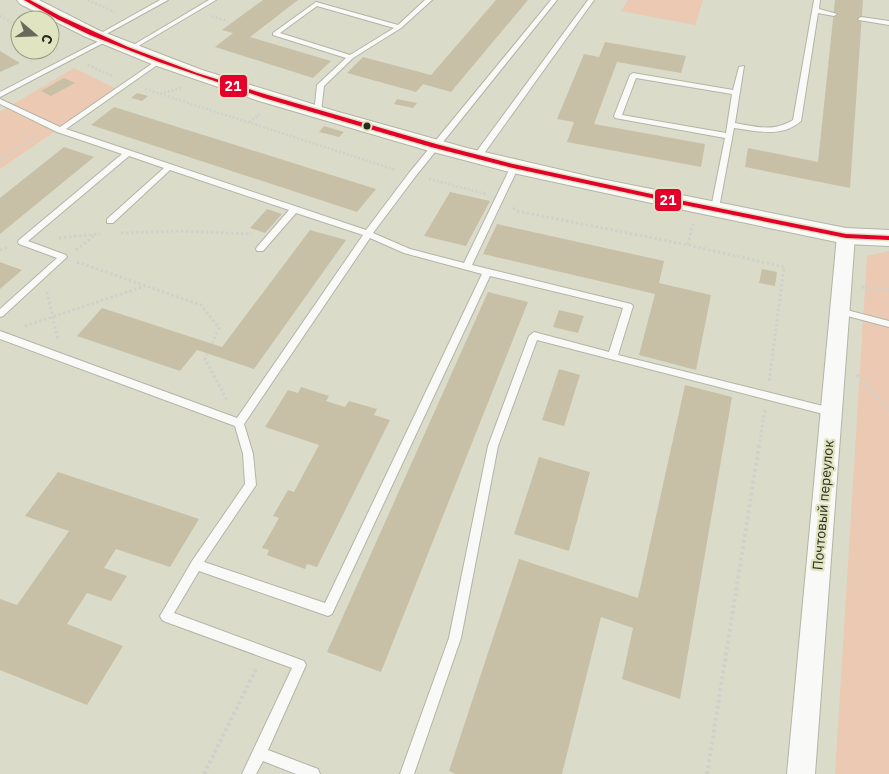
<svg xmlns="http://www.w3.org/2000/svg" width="889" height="774" font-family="'IBM Plex Sans',sans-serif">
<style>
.green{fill:#ebc9b2}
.building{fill:#c8bfa7}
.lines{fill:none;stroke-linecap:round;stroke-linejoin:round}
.lane-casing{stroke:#b3b4a6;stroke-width:2}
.street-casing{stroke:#b3b4a6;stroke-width:2}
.secondary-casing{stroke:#b3b4a6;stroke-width:2}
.path-far2{stroke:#d0d1cb;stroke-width:2.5;stroke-dasharray:2 2;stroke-linecap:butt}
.path-far1{stroke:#d0d1cb;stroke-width:3;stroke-dasharray:2.5 2.5;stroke-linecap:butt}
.path{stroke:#d0d1cb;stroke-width:4;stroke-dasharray:3 3;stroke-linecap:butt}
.lane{fill:#f9faf7;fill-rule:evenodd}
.street{fill:#f9faf7;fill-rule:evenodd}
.secondary{fill:#f9faf7;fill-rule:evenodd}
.bus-1-casing{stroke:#e0e4c1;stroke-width:3}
.bus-1{fill:#e4002b;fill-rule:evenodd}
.bus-dot{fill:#2a2b1e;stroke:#e0e4c1;stroke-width:2}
.labels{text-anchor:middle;stroke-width:4.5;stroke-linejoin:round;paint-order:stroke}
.street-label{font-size:14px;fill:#2a2b1e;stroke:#e0e4c1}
.line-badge{stroke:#e0e4c1;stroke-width:2}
.badge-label{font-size:14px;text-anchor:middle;font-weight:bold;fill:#fff}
</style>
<rect width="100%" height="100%" fill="#dadcc9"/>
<path class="green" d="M628,0H703L695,25L621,11Z
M74,68L117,89L0,169V112Z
M889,251V774H835L867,256Z"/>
<path class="building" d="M263,0H298L250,37L331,61L313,78L215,47L233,33L222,30Z
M496,0H528L451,92L423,84L416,92L347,73L363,57L431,75Z
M835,0H863L850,188L745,167L748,148L818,162Z
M605,42L686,56L681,73L617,62L594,124L705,144L701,167L567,142L574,122L557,119L584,54L599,57Z
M0,51L20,63L0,72Z
M64,78L75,83L51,96L41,91Z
M137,93L148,96L142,101L131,98Z
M397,99L417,103L413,108L394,104Z
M114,107L376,189L357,212L91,125Z
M324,126L344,132L339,137L319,132Z
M64,147L94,157L0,234V198Z
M450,192L490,201L466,246L424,236Z
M267,209L282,214L265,233L250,228Z
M497,224L664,261L659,283L711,295L696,370L639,355L655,294L483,254Z
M310,230L346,240L254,369L197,350L180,371L77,336L102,308L222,347Z
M0,262L22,270L0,289Z
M762,269L777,272L775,286L759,283Z
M488,292L528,302L381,672L327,652Z
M559,310L584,316L578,333L553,327Z
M559,369L580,375L564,426L542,420Z
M685,385L732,397L680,699L622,679L633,628L601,617L562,774H456L449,771L519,559L638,598Z
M301,387L329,396L326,401L345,407L349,401L377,409L374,415L390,420L317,567L307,564L305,569L267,555L269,550L262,548L279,518L273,516L288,490L294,492L319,445L265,427L288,390L298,393Z
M539,457L590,472L569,551L514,534Z
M58,472L199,519L170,567L116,549L104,568L127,576L111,601L87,593L67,624L123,646L87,705L0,670V599L17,605L69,531L25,516Z"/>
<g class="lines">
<defs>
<path id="lane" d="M160,0H168L99,38L94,37Z
M209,0H216L130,51L125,50Z
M425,0H432L401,28L353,58L324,86L321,112L317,114H314L317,85L346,58L273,35V33L316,2L398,25ZM317,6L394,28L350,55L280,33Z
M551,0H557L415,177L373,233L410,249L464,263L511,166L512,164H518L519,166L472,265L631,304L633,306L618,355L831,408L835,409L836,412L835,415L831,416L537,340L498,446L461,638L414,774H400L449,638L488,446L529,336L534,332L609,352L623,308L490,276L332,614L328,616L199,571L174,613L304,661L306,665L268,750L318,769L320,774H296L263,761L256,774H242L292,668L166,622L162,620L160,616L192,561L245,484L243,454L235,426L0,339V331L237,418L363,235L296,213L263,251H257L256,249L257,247L289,210L170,170L113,223H107V219L164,168L129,156L28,241L66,255L67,257L3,316L0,317V309L57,258L19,244L18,242L19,240L122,154L57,132L0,104V99L60,127L156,61H160V63L66,129L366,230L409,173ZM370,238L404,253L482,274L325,603L204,562L256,485L253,454L244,424Z
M588,0H594L480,159H474V155Z
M814,0H820L819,9L837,14L834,16L818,13L801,121C782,138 757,131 734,128L719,208L715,211L712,210L711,208L725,138L615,118L614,116L630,75L633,73L733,90L739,67L744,66L735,123C756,127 774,132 793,120ZM636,78L732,94L726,133L622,115Z
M861,17L889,21V25L859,20L858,19Z
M105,38L107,39V41L0,97V92Z
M839,308L889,321V327L836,313L834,311Z"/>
<path id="street" d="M846,230L852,232L855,236L815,774H787L837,236L840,232Z"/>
<path id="secondary" d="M17,0H39L98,30L202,70L335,111L467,148L596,178L846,228L889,230V246L846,244L679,209L513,173L426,150L259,101L154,65L86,37L20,4Z"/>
</defs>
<use href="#lane" class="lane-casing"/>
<use href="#street" class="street-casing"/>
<use href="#secondary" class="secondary-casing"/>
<path class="path-far2" d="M88,0L114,12
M0,16L20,27
M212,16L227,21
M50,44L58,49
M31,62L38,50
M88,65L112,76
M145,89L396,170
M160,94L181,88
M249,122L260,114
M0,160L37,136
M429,179L486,194"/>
<path class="path-far1" d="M484,193L486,194
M513,208L517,211L688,245L784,267L769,382
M121,233L180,231L252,234
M59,238L100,234
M688,245L693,224
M0,250L9,247
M76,250L95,235
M77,262L201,305L219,328L212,344
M862,287L889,290
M47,292L58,340
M25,326L145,286
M207,353L205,359L227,400
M857,375L889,410
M759,447L765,410"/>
<path class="path" d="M204,774L257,667
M707,774L759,446"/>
<use href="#lane" class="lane"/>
<use href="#street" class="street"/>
<use href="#secondary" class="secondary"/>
<defs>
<path id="bus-1" d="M24,0H30L60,16L128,47L197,73L268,95L436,144L513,164L679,200L846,234L889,236V240L846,238L679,204L513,168L431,147L264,98L159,62L90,35L57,19Z"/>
</defs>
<use href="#bus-1" class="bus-1-casing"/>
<use href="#bus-1" class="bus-1"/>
</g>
<circle class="bus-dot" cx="367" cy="126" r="4.5"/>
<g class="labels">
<g class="street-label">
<text transform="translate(823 505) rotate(-85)" y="5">Почтовый переулок</text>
</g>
</g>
<g class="line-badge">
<rect x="219" y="74" width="29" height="24" rx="5" fill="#e4002b"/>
<rect x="654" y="188" width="28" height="24" rx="5" fill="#e4002b"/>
</g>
<g class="badge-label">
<text x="233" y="91">21</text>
<text x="668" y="205">21</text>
</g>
<g transform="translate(35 35) rotate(109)"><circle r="24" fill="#e0e4c1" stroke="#979a80"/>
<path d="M0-4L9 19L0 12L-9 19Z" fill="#68695a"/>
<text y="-8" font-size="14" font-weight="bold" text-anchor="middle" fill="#2a2b1e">С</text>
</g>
</svg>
